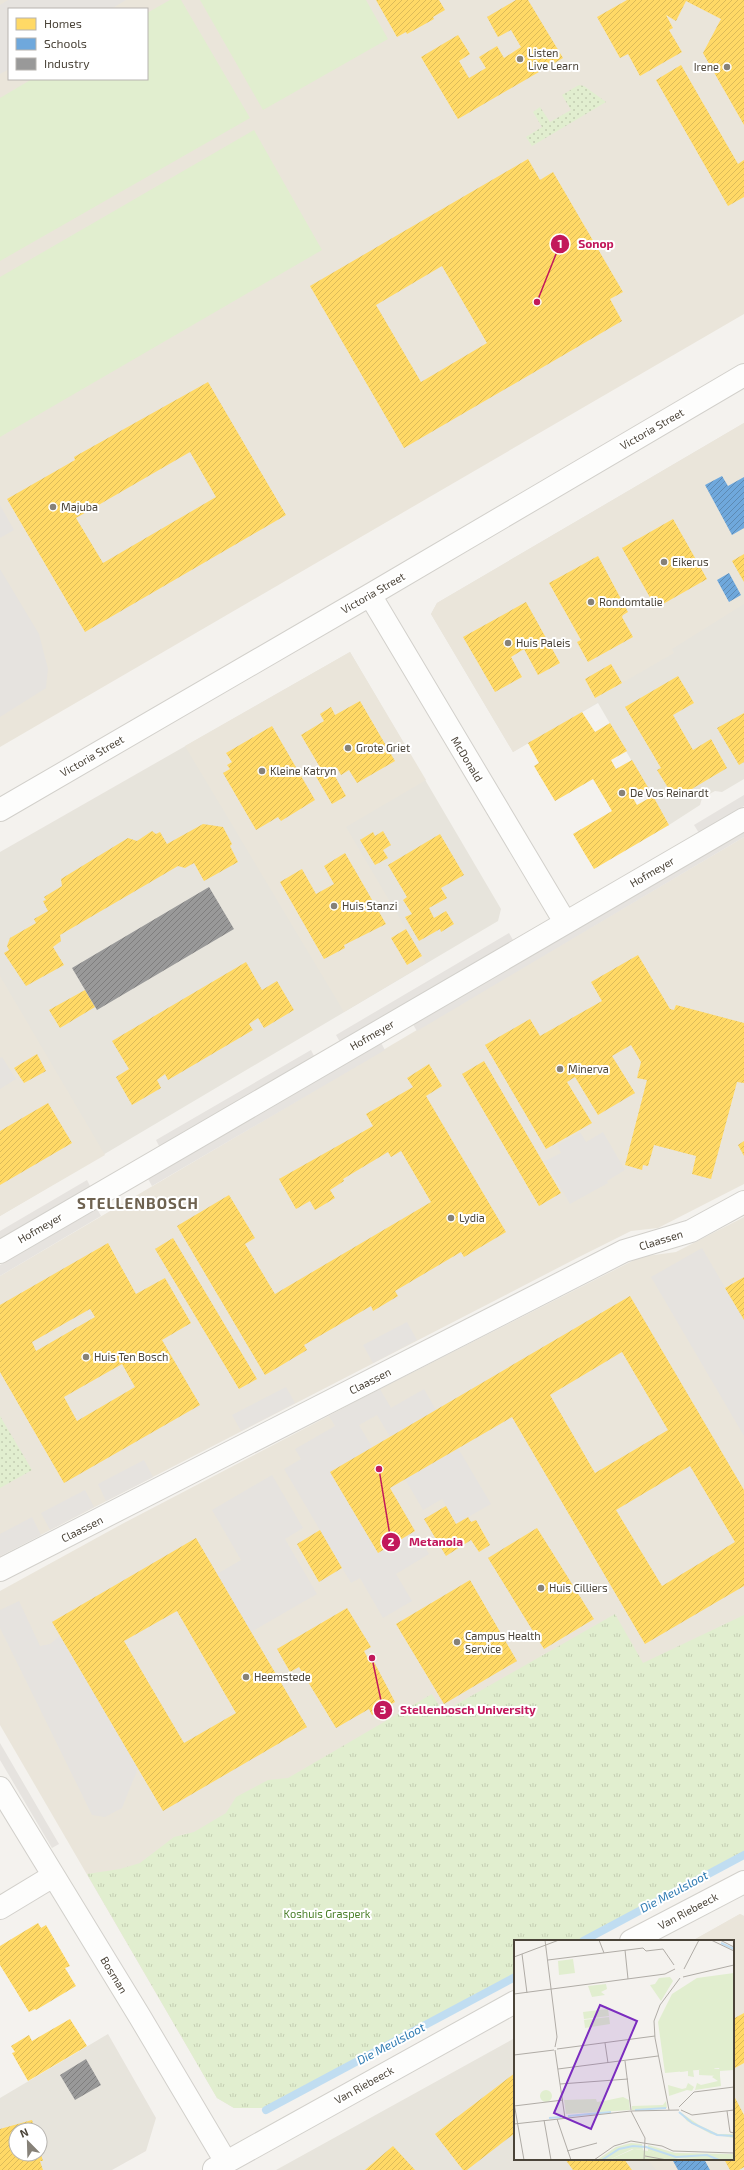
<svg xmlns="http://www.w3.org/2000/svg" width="744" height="2170" font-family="'Exo 2',sans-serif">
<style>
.residential{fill:#e7e4dc;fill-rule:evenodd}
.education{fill:#eae5da;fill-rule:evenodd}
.grass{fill:url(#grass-dots)}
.park{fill:url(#park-tufts)}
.pitch{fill:#e1eecf}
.parking{fill:#e6e3df}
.homes{fill:url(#homes-hatch);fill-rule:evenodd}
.schools{fill:url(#schools-hatch)}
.industry{fill:url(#industry-hatch)}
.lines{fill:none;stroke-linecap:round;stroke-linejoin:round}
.stream{stroke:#c0ddf1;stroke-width:8}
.minor-casing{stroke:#d2d0cb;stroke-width:24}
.minor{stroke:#fdfdfc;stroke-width:22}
.poi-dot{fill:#868178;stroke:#fff;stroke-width:1.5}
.labels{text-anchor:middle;stroke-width:4;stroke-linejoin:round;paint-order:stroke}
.poi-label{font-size:11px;fill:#4b4439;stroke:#fff;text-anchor:start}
.street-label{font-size:11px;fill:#4b4439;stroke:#fff}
.park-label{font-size:11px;fill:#4a7f2a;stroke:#fff}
.water-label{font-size:12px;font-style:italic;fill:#2e7ab2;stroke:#fff}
.district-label{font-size:15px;font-weight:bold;letter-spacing:1px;fill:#6e6250;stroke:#fff}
.inset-river{fill:none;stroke:#c0ddf1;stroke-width:2}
.inset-road{fill:none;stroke:#b0aca6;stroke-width:1}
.view{fill:#7b2cbf;fill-opacity:0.15;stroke:#7b2cbf;stroke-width:2}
.inset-edge{fill:none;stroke:#4b4439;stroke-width:2}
.leader{fill:none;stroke:#c2185b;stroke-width:1.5}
.callout-dot{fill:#c2185b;stroke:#fff;stroke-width:1.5}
.mark-label{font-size:12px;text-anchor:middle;font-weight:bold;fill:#fff}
.callout-label{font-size:12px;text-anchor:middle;font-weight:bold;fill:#c2185b;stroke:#fff;stroke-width:4;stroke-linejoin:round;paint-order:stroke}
</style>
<defs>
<pattern id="grass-dots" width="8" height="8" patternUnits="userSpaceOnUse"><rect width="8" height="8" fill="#e1eecf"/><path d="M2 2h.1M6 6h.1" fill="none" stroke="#c3cdb2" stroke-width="1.8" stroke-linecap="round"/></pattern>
<pattern id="park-tufts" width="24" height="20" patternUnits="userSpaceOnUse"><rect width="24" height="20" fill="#e1eecf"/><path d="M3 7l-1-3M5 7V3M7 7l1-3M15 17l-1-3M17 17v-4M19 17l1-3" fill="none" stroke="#c3cdb2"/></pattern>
<pattern id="homes-hatch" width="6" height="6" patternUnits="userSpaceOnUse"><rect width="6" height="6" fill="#ffd966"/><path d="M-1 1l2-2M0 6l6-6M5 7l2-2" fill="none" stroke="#dcbb59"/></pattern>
<pattern id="schools-hatch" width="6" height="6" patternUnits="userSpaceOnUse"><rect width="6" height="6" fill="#6fa8dc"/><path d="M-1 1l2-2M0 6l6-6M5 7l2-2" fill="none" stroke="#5d8ab3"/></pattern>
<pattern id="industry-hatch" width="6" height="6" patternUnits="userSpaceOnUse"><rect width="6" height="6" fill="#999"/><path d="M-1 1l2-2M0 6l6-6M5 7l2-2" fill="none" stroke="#7f7e7e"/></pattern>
</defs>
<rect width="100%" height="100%" fill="#f4f2ee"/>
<path class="residential" d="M744,423V779L722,792L715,791L702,798L700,805L669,825L598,703L513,752L431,614L437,603Z
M350,652L501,909L498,921L0,1216V852Z
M740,1914L744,1916V2170H276L515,2038V2159H733V1941H692Z
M108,2034L156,2118L146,2151L112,2170H0V2098ZM16,2130H40V2154H16Z"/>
<path class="education" d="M0,0H744V314L0,747ZM9,9H147V79H9Z
M744,423V604L672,649L674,653L596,698L598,702L513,752L431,614L437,603Z
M350,652L426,780L346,827L426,963L344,1012L185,746Z
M744,837V1184L658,1228L631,1231L579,1257L0,1556V1276Z
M0,976L105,1155L0,1216Z
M744,1217V1851L577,1941H515V1974L264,2108H234L217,2098L0,1725V1591L122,1524L380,1389L640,1257L676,1252Z
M740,1914L744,1916V2170H656L647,2159H733V1941H692Z"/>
<path class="grass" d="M579,85L584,86L606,102L532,146L526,137L542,127L533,112L540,107L550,122L571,110L562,95Z
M0,1416L32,1470L0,1488Z"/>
<path class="park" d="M615,1614L643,1663L744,1615V1851L577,1941H515V1974L264,2108H234L217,2098L87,1874L120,1869L140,1863L174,1837L194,1832L226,1813L236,1797L268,1780L288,1778L432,1694L443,1712Z"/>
<path class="pitch" d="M170,0H181L250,118L0,261V98L32,79H147V13Z
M200,0H366L388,39L263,110Z
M254,130L322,250L0,437V277Z"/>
<path class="parking" d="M8,0H126L111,9H9V69L0,74V5Z
M0,505L14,530L0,538Z
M0,569L39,634L48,669L46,688L0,717Z
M744,795V806L699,833L694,825Z
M744,826V837L417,1031L412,1023Z
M509,933L513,940L340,1042L336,1035Z
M380,1041L385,1050L152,1186L147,1177Z
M311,1050L315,1058L160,1148L156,1140Z
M2,1057L16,1079L0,1089V1058Z
M580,1132L586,1142L603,1132L625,1170L607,1181L608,1183L570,1204L545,1161L561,1153L557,1145Z
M87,1180L91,1188L0,1241V1231Z
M97,1209L101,1216L0,1276V1265Z
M702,1248L744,1320V1436L651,1277Z
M407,1322L417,1340L373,1363L363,1345Z
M286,1387L295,1403L241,1431L232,1415Z
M380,1389L391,1408L424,1389L436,1410L390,1437L377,1415L359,1425L372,1447L401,1540L415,1531L429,1554L396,1574L412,1601L383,1618L360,1578L351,1583L284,1469L301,1459L295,1449L335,1426L329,1416Z
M458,1448L491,1504L456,1524L442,1499L423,1510L405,1479Z
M144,1460L153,1477L106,1501L98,1484Z
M272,1475L303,1528L285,1539L317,1594L251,1632L217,1574L241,1560L212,1510Z
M85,1490L94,1507L50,1530L41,1513Z
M32,1517L41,1535L0,1556V1534Z
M19,1601L40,1646L50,1644L60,1636L138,1768L122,1808L105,1817L92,1815L0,1628V1610Z
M0,1743L59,1844L52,1848L0,1760Z"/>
<path class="homes" d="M376,0H439L445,10L433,17L434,19L407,34L406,32L397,37Z
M516,0H528L563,58L458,119L421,57L458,35L470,54L459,61L469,78L486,68L479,57L497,46L504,58L521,47L511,30L498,37L487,17Z
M627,0H744V125L703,53L721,19L686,1L676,21L666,15L673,28L669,30L682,52L640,76L628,54L620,58L597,17Z
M681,65L738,164L744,160V197L728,206L656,80Z
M528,159L540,180L553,172L623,292L610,299L622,321L404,448L310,286ZM442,266L487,343L421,382L376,305Z
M208,382L286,515L85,632L7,499L75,460L74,457ZM190,452L216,497L103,563L76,518Z
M673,519L707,579L656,608L622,548Z
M744,554V582L732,561Z
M598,556L628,612L623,615L622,617L633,637L588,662L577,642L581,640L549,583Z
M526,602L560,663L538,675L524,649L511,657L522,677L495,692L463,637Z
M611,664L622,683L595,698L585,679Z
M678,676L694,703L673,715L693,750L711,739L727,768L675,799L657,770L661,768L625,707Z
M360,701L395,761L357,783L349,770L341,775L337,768L332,771L346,796L332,804L314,773L321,769L301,735L324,721L320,714L331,707L335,715Z
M582,712L595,732L610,723L627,751L611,760L616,769L632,760L649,789L633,798L637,805L653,796L669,825L594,869L573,834L612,811L593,779L555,801L534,766L539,763L528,743Z
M744,713V762L739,765L717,728Z
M272,726L315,800L281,821L278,817L256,830L223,773L230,769L227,765L232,762L226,753Z
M203,824L223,827L232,844L230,846L238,862L204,881L194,863L185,868L178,866L60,935L61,941L53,947L64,965L26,986L4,953L9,950L7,946L10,938L36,923L34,919L48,911L43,901L46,900L44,897L62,886L61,879L128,838L137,841L152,831L156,834L160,832L167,844Z
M383,831L391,845L383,850L388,858L375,865L360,840L373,832L375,836Z
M440,834L464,875L441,888L447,898L429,908L434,918L446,911L454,924L441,932L440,929L419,941L405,917L412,914L403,900L407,897L388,865Z
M345,853L386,924L344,945L345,948L324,959L280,882L302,869L316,894L334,884L324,866Z
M406,929L422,956L407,965L391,938Z
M638,955L670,1009L674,1010L676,1005L744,1023V1083L737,1082L711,1179L692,1174L696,1156L654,1145L648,1166L643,1165L642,1170L625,1165L647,1080L637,1078L641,1062L631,1045L612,1056L635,1093L598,1115L575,1077L567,1082L592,1123L546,1149L485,1045L530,1019L540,1036L602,1001L591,982Z
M246,962L262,990L277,981L294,1010L264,1028L258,1018L249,1024L253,1030L168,1080L165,1074L157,1080L161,1088L132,1105L116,1077L129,1069L112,1041Z
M85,990L95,1007L60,1028L49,1010Z
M37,1054L46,1071L24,1083L14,1068Z
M484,1061L561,1193L539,1206L462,1074Z
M429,1064L442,1086L426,1096L506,1232L464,1257L461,1252L395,1291L398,1296L373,1311L371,1306L304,1345L307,1350L265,1375L177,1226L229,1195L255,1238L245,1244L275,1294L431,1202L401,1151L391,1157L388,1152L343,1179L344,1181L330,1190L335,1198L315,1210L310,1201L296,1209L279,1179L373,1126L366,1114L413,1087L407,1078Z
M48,1103L72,1143L0,1185V1131Z
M744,1141V1156L738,1145Z
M173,1238L257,1379L239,1389L155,1249Z
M108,1243L136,1294L165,1278L191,1323L162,1340L200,1405L64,1483L0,1372V1305ZM90,1309L95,1317L36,1351L32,1342ZM122,1364L135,1387L77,1421L64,1397Z
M744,1277V1320L725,1288Z
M630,1296L744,1490V1586L645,1644L512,1417L390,1488L415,1531L378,1553L330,1472ZM622,1352L668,1430L595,1473L550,1395ZM690,1466L735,1542L662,1586L616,1510Z
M446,1506L456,1524L468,1517L471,1522L476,1520L490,1545L479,1552L471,1540L446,1556L424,1519Z
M537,1528L594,1619L544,1649L488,1558Z
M320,1530L342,1568L319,1582L297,1544Z
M196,1538L307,1727L163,1811L52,1622ZM177,1611L236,1713L184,1743L124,1641Z
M470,1580L517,1661L444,1704L396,1624Z
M347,1608L371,1647L364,1651L370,1662L373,1660L395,1702L372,1715L369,1709L336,1728L299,1667L290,1672L277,1649Z
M38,1923L41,1928L46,1925L70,1966L65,1968L76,1986L36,2010L35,2009L29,2012L0,1965V1946Z
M744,2013V2063L733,2069V2019Z
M70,2019L87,2046L28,2081L12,2053L15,2052L11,2046L29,2035L32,2041Z
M515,2073V2133L467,2170H463L435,2134Z
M733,2094L744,2115V2167L739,2170H730L724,2159H733Z
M32,2120L35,2130H16V2154H40V2151L43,2161H40L43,2170H0V2129Z
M393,2146L415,2170H365Z
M565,2159H624L632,2170H573Z"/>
<path class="schools" d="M722,476L728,486L744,477V528L732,535L705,485Z
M729,573L741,595L729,602L717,580Z
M672,2159H704L710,2170H678Z"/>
<path class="industry" d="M209,887L234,929L97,1010L72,968Z
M86,2059L101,2085L75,2100L60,2075Z"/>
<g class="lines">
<path class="stream" d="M583,1941L744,1855
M266,2110L515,1977"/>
<defs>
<path id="minor" d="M370,595L565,922
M0,810L370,595L744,375
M0,1252L744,819
M0,1570L624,1251L691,1231L744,1202
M0,1788L140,2017L226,2162
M0,1908L53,1876
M631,1941L744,1882
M214,2169L515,2002"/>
</defs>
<use href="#minor" class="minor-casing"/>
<use href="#minor" class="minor"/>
</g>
<g class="poi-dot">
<circle cx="520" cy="59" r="4"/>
<circle cx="727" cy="67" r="4"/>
<circle cx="53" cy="507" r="4"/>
<circle cx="664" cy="562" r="4"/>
<circle cx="591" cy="602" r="4"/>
<circle cx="508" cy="643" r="4"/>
<circle cx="348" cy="748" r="4"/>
<circle cx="262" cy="771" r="4"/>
<circle cx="622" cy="793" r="4"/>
<circle cx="334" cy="906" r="4"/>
<circle cx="560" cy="1069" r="4"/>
<circle cx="451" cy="1218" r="4"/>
<circle cx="86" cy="1357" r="4"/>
<circle cx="541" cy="1588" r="4"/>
<circle cx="457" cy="1642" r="4"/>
<circle cx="246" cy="1677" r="4"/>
</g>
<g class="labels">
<g class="poi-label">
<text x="528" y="57">Listen<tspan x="528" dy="13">Live Learn</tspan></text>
<text x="719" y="71" text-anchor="end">Irene</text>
<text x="61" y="511">Majuba</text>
<text x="672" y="566">Eikerus</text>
<text x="599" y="606">Rondomtalie</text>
<text x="516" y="647">Huis Paleis</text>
<text x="356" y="752">Grote Griet</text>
<text x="270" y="775">Kleine Katryn</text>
<text x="630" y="797">De Vos Reinardt</text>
<text x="342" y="910">Huis Stanzi</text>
<text x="568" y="1073">Minerva</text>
<text x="459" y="1222">Lydia</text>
<text x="94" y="1361">Huis Ten Bosch</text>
<text x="549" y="1592">Huis Cilliers</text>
<text x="465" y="1640">Campus Health<tspan x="465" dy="13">Service</tspan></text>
<text x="254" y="1681">Heemstede</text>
</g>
<g class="street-label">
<text transform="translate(652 429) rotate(-30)" y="4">Victoria Street</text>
<text transform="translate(373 593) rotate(-30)" y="4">Victoria Street</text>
<text transform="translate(92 756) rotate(-30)" y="4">Victoria Street</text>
<text transform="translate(467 759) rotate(59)" y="4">McDonald</text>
<text transform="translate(652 872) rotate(-30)" y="4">Hofmeyer</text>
<text transform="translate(372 1035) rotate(-30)" y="4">Hofmeyer</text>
<text transform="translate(40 1228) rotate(-30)" y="4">Hofmeyer</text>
<text transform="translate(661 1240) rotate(-17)" y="4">Claassen</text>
<text transform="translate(370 1381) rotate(-27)" y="4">Claassen</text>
<text transform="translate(82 1529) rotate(-27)" y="4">Claassen</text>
<text transform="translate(688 1911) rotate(-28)" y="4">Van Riebeeck</text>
<text transform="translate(114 1975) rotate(59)" y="4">Bosman</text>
<text transform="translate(364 2085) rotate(-29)" y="4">Van Riebeeck</text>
</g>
<g class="park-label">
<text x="327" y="1918">Koshuis Grasperk</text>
</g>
<g class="water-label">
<text transform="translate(674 1892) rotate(-28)" y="4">Die Meulsloot</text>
<text transform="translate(391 2044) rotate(-28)" y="4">Die Meulsloot</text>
</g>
<g class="district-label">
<text x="138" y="1209">STELLENBOSCH</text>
</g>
</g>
<g transform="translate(514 1940)">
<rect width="220" height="220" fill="#f4f2ee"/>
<path d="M92,44L93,49L87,52L91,55L78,57L74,46ZM165,121L184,123L186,127L187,123L192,122L201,129H206V136L185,135V130L187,129L179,127L175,130H179L180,137L174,136V131L166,132ZM26 156a6 6 0 1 1 12 0a6 6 0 1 1-12 0ZM152,161L153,168L118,170V166L149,165Z" fill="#e1eecf"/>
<path d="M202,134L206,136L207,146L181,150L183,143L187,145L204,141L198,137ZM174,143L180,147L178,151L173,150L155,156L154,145L168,149L172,148ZM166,172L185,185L204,194H220V198L197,194L173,181ZM117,203L128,204L129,210L118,209L95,220H83L102,207ZM134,205L161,213L220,214V220L156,218L134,211Z" fill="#e1eecf"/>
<path d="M59,19L61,33L45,35L44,21ZM220,33V130L206,131L205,128L151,133L144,82L158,54L183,38ZM156,37L159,41L147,61L136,45L141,44L145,38ZM109,157L115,160L116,170L52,174L50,160L82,159L83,162L90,161Z" fill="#e1eecf"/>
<path d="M94,69L95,76L70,79L69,72ZM95,77L96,84L71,88L70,80ZM120,209L134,211L168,220H95Z" fill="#e1eecf"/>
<path class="inset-river" d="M207,3L220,9M121,170L152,168M165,172L178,183L203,195L220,196M54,176L97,172M35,178L47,177M88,220L105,209L119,206L132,207L162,217L193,215L205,220"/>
<path class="inset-road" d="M31,0L43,97L41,107M85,0L90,13M197,0L220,11M206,0L220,7M111,10L114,39M8,14L13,53M0,17L45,0M34,20L129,8L132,11L149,9L160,25M170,29L185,0M169,37L220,25M0,54L151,34L161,29M91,103L94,123M43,109L141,96M41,110L51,178M0,115L40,110M111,121L117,170M44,129L144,116M46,144L114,139M0,163L10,220M0,166L49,160M165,167L180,152L220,147M155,170L141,98L140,81L146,65L166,38M167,170L178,175L220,170M117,171L131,198L130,220M213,171L216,192L220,193M43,179L57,220M30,180L37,220M0,184L117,171L165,170M53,211L83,203M131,216L153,220M80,220L100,206L117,201L148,206L159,211L220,213"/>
<path class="view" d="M86,65L123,81L77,189L40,173Z"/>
<rect width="220" height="220" class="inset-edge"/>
</g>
<path class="leader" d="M537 302L560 244M379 1469L391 1542M372 1658L383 1710"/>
<g class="callout-dot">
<circle cx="537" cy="302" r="4"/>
<circle cx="379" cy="1469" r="4"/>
<circle cx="372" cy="1658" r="4"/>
<circle cx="560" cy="244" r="10"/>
<circle cx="391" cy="1542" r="10"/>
<circle cx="383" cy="1710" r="10"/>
</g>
<g class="mark-label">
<text x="560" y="248">1</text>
<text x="391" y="1546">2</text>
<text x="383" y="1714">3</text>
</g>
<g class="callout-label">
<text x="596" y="248">Sonop</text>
<text x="436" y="1546">Metanoia</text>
<text x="468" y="1714">Stellenbosch University</text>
</g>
<rect x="8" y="8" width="140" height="72" fill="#ffffff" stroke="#b7b4b0"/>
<rect x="16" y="18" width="20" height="12" fill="#ffd966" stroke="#b7b4b0"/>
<text x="44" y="28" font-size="12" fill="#4b4439">Homes</text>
<rect x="16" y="38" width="20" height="12" fill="#6fa8dc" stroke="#b7b4b0"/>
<text x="44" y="48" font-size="12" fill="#4b4439">Schools</text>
<rect x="16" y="58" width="20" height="12" fill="#999999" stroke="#b7b4b0"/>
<text x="44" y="68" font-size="12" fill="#4b4439">Industry</text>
<g transform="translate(28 2142) rotate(337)"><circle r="19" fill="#ffffff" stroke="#b7b4b0"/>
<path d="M0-3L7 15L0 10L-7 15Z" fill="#868178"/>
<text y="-6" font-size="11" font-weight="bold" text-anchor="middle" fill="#4b4439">N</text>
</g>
</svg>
